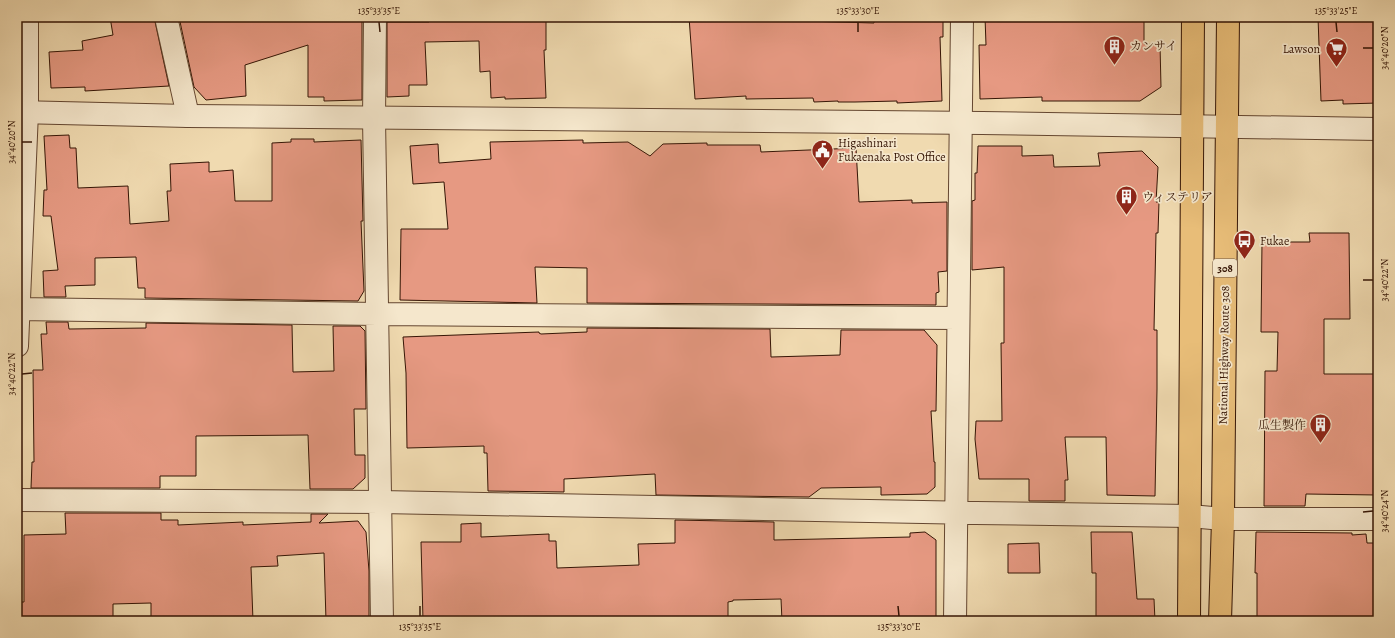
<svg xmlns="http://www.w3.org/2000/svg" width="1395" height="638" font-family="Alegreya,'Noto Serif JP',serif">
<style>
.building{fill:#e69982;stroke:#351505}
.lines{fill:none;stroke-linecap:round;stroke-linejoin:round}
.minor-casing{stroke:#644630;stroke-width:24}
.tertiary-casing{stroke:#644630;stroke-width:24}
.trunk-casing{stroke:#351505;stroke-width:24}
.minor{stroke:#f5e7cc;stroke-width:22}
.tertiary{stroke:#f5e7cc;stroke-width:22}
.trunk{stroke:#e8bd78;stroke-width:22}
.ticks{fill:none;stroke:#351505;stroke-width:1.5}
.labels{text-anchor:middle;stroke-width:3.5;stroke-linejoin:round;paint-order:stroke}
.shield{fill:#f5e7cc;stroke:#6f5441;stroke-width:1}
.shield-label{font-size:11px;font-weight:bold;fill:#351505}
.poi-label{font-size:12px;fill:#351505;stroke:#f5e7cc;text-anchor:start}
.street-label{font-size:12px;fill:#351505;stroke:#f5e7cc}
.neatline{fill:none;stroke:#351505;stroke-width:1.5}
.ticks-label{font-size:10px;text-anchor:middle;fill:#351505}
</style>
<rect width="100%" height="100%" fill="#f0dab0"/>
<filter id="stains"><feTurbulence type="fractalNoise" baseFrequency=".005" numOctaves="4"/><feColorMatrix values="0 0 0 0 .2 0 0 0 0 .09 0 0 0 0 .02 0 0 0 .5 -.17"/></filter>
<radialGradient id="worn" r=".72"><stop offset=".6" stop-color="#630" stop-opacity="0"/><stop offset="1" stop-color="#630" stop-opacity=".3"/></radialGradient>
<path class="building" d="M110,17H154L169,86L85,91V87L51,88L49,52L83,50L82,41L113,35Z
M179,17H296L297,18L362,17V100L324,101V97H308V45L245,65L246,96L206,100L194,87Z
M689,17H804V21L874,23V17H943V37H940L942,101L897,103V101L855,102H838V101L814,102L813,98L746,99V96L695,99Z
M985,17H1144V44L1160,45L1161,87L1140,101H1042V97L980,99L979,45H986Z
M1318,17H1378V103L1343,104V100L1321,101Z
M546,18V50H544L546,98L505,99V97L491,98L490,71L480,72L479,41L425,42L427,85H409V96L387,97V22H429L428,20H506Z
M69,135L70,148H76L78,188L128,186L130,224L169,221L167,191H171L170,164L209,162V172L233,170L235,201H272V143L291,142V139H314V142L361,140L363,221H361L364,291L358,301L145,298V288H138L136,257L95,258V285L65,286L66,297H44L43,271L58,270L51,216H43L44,190H47L44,136Z
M583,140V143L628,142L650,156L663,144L707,143V145H760L761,152L856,148L859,202L912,200V203L947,202V271L938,272L939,292L936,293V305L587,303V268L535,267L537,303L400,300L401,229H448L444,182L413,184L410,146L438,144L439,163L491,159L490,142Z
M978,146H1022V156L1053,155L1054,167L1100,166L1098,153L1142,151L1158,167L1156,202H1159L1158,233H1156L1154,330H1157V389L1155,496L1107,495L1106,437H1065L1068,480H1065V501H1029V479H979L975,439L976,421H1002L1001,343H1004V267L972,270V201L975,200V173H977Z
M1309,233H1349L1350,319H1324V374H1378L1377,495L1306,494L1305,506H1264L1265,371H1277L1278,332H1261L1262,242H1310Z
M46,322H68L69,329L146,328V323L292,325L293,372L334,371L333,326H360L365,331L366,409H354L355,455H365V478L353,489H310L308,435L196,436V476H160V488H31L32,462H34L33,370H43L41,334H47Z
M587,328L770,329L771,357L840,355L841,330H924L937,345L936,411H931L934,462H935V487L927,494L881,495V487L821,488L809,497L656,495L655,474L564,479V492L488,491L487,453H484V446L407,448L406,373L403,337L539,332V333L541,334L587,332Z
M65,513H161V520H178V525L243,522V525L311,522V514H328L319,523L358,521L366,532L369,571V620L326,621L324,553L277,556L278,566L251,567L253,621H151V603L113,604V621H21L20,602H24V535L66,534Z
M675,520L774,522V540L910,537V533L925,532L936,540V621H782L781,599L733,600V601L728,602V621H423L421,542H461V524L481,523V537L549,534V541H556L557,568L639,565L638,544L675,543Z
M1091,532H1132L1137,599H1154L1155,621H1096V573H1092Z
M1256,532L1352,533V535L1366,534L1367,543H1378V621H1257V573H1255Z
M1039,543L1040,573H1008V544Z"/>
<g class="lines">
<defs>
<path id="minor" d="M166,17L188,116
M375,17L374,118L382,621
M17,309L377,314L958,318
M17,346L27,112V17
M17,500L381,502L976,513L1190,516L1223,519
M955,621L962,17"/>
<path id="tertiary" d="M17,112L188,116L982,123L1378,129
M1223,519H1378"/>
<path id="trunk" d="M1189,621L1193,17
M1220,621L1223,519L1228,17"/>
</defs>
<use href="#minor" class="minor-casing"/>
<use href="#tertiary" class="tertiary-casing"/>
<use href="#trunk" class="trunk-casing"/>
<use href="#minor" class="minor"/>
<use href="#tertiary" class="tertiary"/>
<use href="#trunk" class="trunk"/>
</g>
<path class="ticks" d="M379,22L380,32M858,22V32M1336,22L1337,32M1363,48H1373M22,142H32M1363,280H1373M22,374L32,373M1363,512L1373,511M420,606V616M898,606L899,616"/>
<defs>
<symbol id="building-pin" viewBox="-11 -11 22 30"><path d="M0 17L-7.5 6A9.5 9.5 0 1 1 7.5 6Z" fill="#8f2418" stroke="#f5e7cc"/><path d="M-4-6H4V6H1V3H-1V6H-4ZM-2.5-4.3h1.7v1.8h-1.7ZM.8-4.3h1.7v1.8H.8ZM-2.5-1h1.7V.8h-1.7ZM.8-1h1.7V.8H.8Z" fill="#fff"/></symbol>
<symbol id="supermarket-pin" viewBox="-11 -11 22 30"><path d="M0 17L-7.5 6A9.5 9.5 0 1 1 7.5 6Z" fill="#8f2418" stroke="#f5e7cc"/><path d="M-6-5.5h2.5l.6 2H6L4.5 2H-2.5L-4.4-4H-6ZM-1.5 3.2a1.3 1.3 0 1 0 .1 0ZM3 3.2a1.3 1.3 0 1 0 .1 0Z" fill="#fff"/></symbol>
<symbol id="civic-pin" viewBox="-11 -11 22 30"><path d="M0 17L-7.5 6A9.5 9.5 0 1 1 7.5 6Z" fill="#8f2418" stroke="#f5e7cc"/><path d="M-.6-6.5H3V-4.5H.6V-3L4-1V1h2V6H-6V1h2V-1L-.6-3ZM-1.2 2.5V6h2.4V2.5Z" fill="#fff"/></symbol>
<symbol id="bus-pin" viewBox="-11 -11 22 30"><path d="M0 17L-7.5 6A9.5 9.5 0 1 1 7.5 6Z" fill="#8f2418" stroke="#f5e7cc"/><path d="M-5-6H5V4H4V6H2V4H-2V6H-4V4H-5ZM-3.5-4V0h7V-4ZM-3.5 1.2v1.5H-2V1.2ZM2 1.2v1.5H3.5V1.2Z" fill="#fff"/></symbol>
</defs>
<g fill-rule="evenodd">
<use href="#building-pin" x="1102" y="34" width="25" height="34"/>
<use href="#supermarket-pin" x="1324" y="36" width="25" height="34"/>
<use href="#civic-pin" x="810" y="138" width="25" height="34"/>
<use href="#building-pin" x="1114" y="184" width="25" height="34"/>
<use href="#bus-pin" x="1232" y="228" width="25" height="34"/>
<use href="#building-pin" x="1308" y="412" width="25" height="34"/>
</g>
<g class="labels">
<rect class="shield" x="1213" y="259" width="24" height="18" rx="3"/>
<g class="shield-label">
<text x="1225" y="272">308</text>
</g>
<g class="poi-label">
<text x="1130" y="50">カンサイ</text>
<text x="1320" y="53" text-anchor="end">Lawson</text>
<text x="838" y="147">Higashinari<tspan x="838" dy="14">Fukaenaka Post Office</tspan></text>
<text x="1142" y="201">ウィステリア</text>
<text x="1260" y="245">Fukae</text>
<text x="1306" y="429" text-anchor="end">瓜生製作</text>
</g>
<g class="street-label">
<text transform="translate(1224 355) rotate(-89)" y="4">National Highway Route 308</text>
</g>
</g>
<rect width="1395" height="638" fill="none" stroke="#f0dab0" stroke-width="44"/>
<rect x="22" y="22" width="1351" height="594" class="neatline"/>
<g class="ticks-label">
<text x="379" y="14">135°33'35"E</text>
<text x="858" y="14">135°33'30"E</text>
<text x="1336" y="14">135°33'25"E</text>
<text transform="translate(1384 48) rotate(-90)" y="4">34°40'20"N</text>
<text transform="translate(11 142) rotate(-90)" y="4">34°40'20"N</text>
<text transform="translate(1384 280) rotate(-90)" y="4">34°40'22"N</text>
<text transform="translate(11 374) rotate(-90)" y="4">34°40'22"N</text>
<text transform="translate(1384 511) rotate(-90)" y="4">34°40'24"N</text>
<text x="420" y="630">135°33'35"E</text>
<text x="899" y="630">135°33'30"E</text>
</g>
<rect width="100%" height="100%" filter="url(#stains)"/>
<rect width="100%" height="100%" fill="url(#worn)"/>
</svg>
